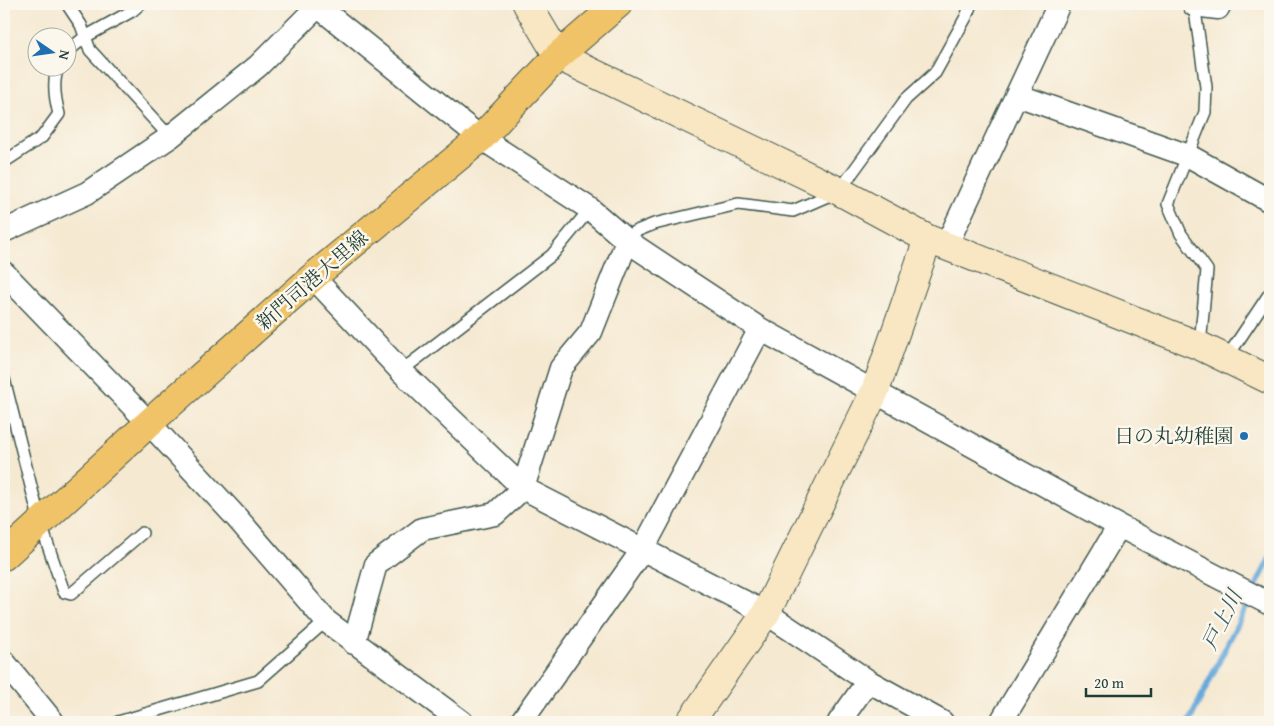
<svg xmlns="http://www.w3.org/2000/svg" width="1274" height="726" font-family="'Gentium Book Plus','Noto Serif JP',serif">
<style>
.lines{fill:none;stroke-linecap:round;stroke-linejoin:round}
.stream{stroke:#66a9db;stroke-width:6}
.lane-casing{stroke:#3f574c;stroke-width:14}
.street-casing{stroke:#3f574c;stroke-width:25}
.secondary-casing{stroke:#3f574c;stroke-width:30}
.primary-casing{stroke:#3f574c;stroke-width:30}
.lane{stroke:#fff;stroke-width:11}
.street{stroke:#fff;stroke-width:22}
.secondary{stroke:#f9e7c3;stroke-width:28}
.primary{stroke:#f0c369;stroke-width:28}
.poi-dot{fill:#1f6fb2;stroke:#fbf7ec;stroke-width:2}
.labels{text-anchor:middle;stroke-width:5;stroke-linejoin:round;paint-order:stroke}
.street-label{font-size:20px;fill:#1f3d34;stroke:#fbf7ec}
.poi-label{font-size:20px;fill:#1f3d34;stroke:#fbf7ec;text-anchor:end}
.water-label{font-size:21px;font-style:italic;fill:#345d66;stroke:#fbf7ec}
</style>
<rect width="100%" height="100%" fill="#fbf7ec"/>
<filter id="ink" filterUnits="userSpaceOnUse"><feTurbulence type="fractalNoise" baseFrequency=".02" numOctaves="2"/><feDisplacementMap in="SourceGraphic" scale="10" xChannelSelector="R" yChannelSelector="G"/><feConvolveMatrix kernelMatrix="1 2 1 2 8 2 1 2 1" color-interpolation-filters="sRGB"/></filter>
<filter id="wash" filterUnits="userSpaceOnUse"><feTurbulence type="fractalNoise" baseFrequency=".0096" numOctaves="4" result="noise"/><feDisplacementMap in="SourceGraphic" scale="20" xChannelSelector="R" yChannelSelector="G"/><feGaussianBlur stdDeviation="1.12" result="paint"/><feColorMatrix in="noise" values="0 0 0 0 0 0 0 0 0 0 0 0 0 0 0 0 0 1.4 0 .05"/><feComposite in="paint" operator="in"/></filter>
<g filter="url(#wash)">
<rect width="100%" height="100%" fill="#f5e9d2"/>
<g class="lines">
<path class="stream" d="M1189,722L1270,558"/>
</g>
</g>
<g filter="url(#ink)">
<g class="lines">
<defs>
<path id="lane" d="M67,4L81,25L90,50L170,137
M1194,4L1206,87L1205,112L1168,204L1181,234L1207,270L1200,345
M68,51L85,37L132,11L140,4
M4,162L42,137L59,114C55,99 52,82 58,68
M627,241L634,232L654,224L738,204L793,211L839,191L906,99L935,73L966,17L971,4
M1226,359L1270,293
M401,371L552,255L590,209
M4,379L40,522L64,592L71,594L142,533
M118,722L258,681L326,621"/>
<path id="street" d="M315,4L481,138L590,209L627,241L760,329L1119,526L1270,604
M1194,5L1218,8L1220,4
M1017,95L1189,156L1270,201
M4,231L87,193L170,137L258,66L320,4
M946,246L1059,4
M4,273L149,423L237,518L326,621L462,722
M313,277L401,371L523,488L766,613L868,681L942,722
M354,643L376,564L422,529L495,514L523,488L561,368L591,332L627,241
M4,662L53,722
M521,722L643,549L760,329
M839,722L868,681
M1001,722L1119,526"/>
<path id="secondary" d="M527,4L558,56L839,191L928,239L1200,346L1270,380
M690,722L766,613L875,391L928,239"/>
<path id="primary" d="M4,556L149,423L313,277L481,138L558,56L618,4"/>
</defs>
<use href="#lane" class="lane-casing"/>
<use href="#street" class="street-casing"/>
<use href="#secondary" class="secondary-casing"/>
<use href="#primary" class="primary-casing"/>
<use href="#lane" class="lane"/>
<use href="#street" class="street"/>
<use href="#secondary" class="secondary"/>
<use href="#primary" class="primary"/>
</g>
</g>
<circle class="poi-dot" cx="1244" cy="436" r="5"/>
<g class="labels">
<g class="street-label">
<text transform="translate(312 280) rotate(-41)" y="7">新門司港大里線</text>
</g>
<g class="poi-label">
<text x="1234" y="443">日の丸幼稚園</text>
</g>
<g class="water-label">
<text transform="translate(1222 620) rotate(-64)" y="7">戸上川</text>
</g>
</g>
<rect width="1274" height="726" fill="none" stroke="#fbf7ec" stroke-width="20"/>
<g transform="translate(52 52) rotate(103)"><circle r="24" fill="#fbf7ec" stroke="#a3ada2"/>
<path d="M0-4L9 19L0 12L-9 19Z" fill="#1f6fb2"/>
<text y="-8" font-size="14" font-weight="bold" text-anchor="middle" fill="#1f3d34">N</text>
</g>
<path d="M1086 688v8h65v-8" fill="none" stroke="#1f3d34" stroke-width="2.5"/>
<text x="1094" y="688" font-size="15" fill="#1f3d34" stroke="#fbf7ec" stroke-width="4" paint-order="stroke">20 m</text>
</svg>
